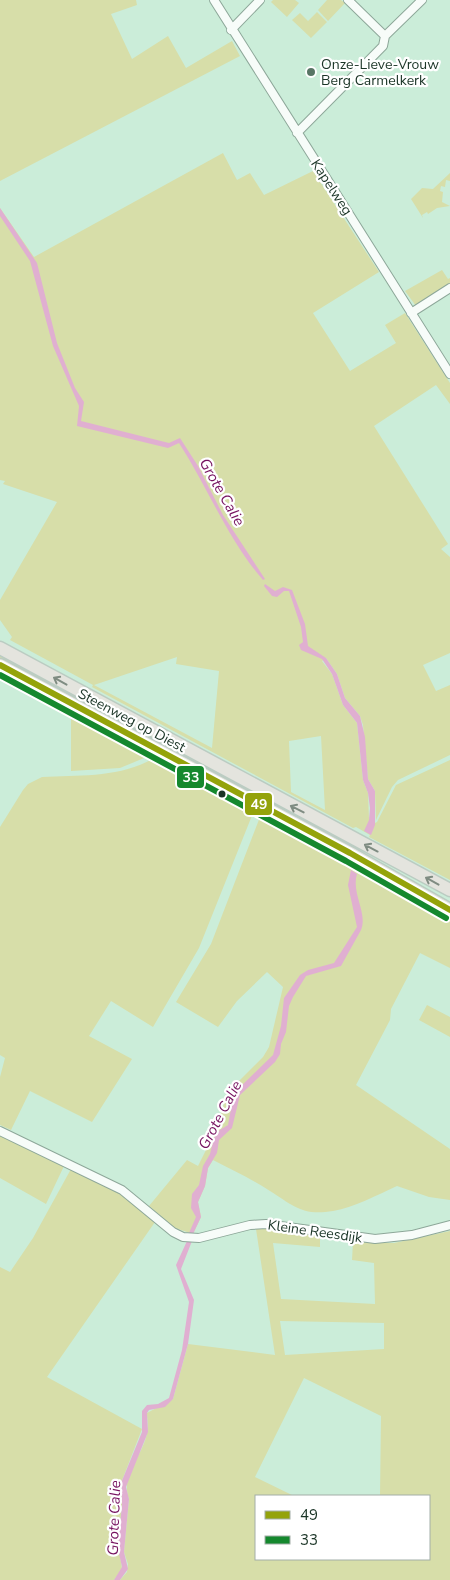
<svg xmlns="http://www.w3.org/2000/svg" width="450" height="1580" font-family="'Nunito Sans',sans-serif">
<style>
.green{fill:#d7dea9;fill-rule:evenodd}
.water{fill:#e0afd1}
.lines{fill:none;stroke-linecap:round;stroke-linejoin:round}
.street-casing{stroke:#8da799;stroke-width:10}
.primary-casing{stroke:#bbccc2;stroke-width:15}
.street{stroke:#f7fcf9;stroke-width:8}
.primary{stroke:#e4e4de;stroke-width:12}
.bus-1-casing{stroke:#fff;stroke-width:10}
.bus-2-casing{stroke:#fff;stroke-width:10}
.bus-1{stroke:#94a30b;stroke-width:6}
.bus-2{stroke:#15882e;stroke-width:6}
.oneway{stroke:#7f8c82}
.poi-dot{fill:#587565;stroke:#fff;stroke-width:2}
.bus-dot{fill:#1a3426;stroke:#fff;stroke-width:2}
.labels{text-anchor:middle;stroke-width:4.5;stroke-linejoin:round;paint-order:stroke}
.poi-label{font-size:14px;fill:#1a3426;stroke:#fff;text-anchor:start}
.street-label{font-size:14px;fill:#1a3426;stroke:#fff}
.water-label{font-size:15px;font-style:italic;fill:#761260;stroke:#fff}
.line-badge{stroke:#fff;stroke-width:2}
.badge-label{font-size:14px;text-anchor:middle;font-weight:bold;fill:#fff}
</style>
<rect width="100%" height="100%" fill="#cbedd9"/>
<path class="green" d="M0,0H136L137,5L111,14L132,59L168,36L186,68L232,41L240,56L0,181Z
M273,0H295L299,3L287,17L271,2Z
M327,0H341L345,3L328,21L318,10Z
M300,13L308,21L317,12L327,22L311,38L292,20Z
M223,153L237,180L250,173L264,195L313,171L379,272L313,313L350,371L396,343L385,325L405,313L450,383V404L436,385L374,426L448,544L441,549L450,557V653L423,665L436,691L450,685V755L398,780L392,787L376,820L375,791L368,779L363,725L360,716L345,698L337,674L326,658L322,661L332,674L343,705L357,723L363,780L368,793L369,819L375,823L377,822L396,785L450,760V880L369,837L370,835L356,827L353,828L92,687L93,685L10,640L12,637L0,620V600L57,502L3,484L5,481L0,480V208L34,257ZM177,657L176,664L219,671L212,748L94,685ZM321,736L325,810L291,792L289,741Z
M450,173V181L446,180L445,187L441,186L440,191L443,192L442,202L450,206L437,208L428,214L427,212L422,215L423,218L411,199L422,188L433,189Z
M442,270L448,279L450,278V284L416,306L405,291Z
M0,653L245,786L244,788L208,769L195,766L0,661Z
M53,704L149,756L120,768L71,771V717L51,707Z
M154,758L253,813L199,948L153,1027L111,1001L89,1036L132,1059L92,1122L30,1091L11,1130L0,1125V1077L5,1058L0,1055V827L23,790L28,784L42,777C80,775 120,778 154,758Z
M260,817L450,921V968L420,953L391,1009L390,1020L356,1085L450,1149V1200L429,1197L397,1186C377,1195 355,1207 333,1211C302,1216 294,1206 270,1191C252,1179 232,1170 213,1160L208,1168L205,1186L198,1202L201,1217L193,1234L175,1228L149,1206L187,1160L198,1166L213,1136L226,1098L233,1087L263,1057L269,1047L283,987L267,972L237,1001L218,1027L176,1002L211,944Z
M427,1005L450,1017V1037L419,1020Z
M0,1136L64,1166L46,1204L0,1178Z
M71,1169L124,1196L155,1222L47,1377L142,1429L121,1483L122,1504L118,1542L122,1569L114,1580H0V1267L10,1272L33,1238Z
M273,1228L320,1237V1247L273,1243L281,1299L375,1304L374,1263L352,1260L353,1242L394,1243L450,1231V1580H120L127,1572L128,1564L124,1552L129,1499C120,1475 143,1456 147,1433C149,1426 147,1419 147,1413L173,1399L188,1344L275,1355L256,1229ZM280,1321L384,1323V1349L285,1355ZM304,1378L381,1416L380,1496H429V1559H256V1496H294L255,1477Z"/>
<path class="water" d="M0,208L37,263L57,343L75,388L84,402L81,421L169,443L180,438L198,466L223,515L265,579L263,580C228,540 208,488 179,443L168,448L77,426L79,406L53,346L30,261L0,216Z
M265,584L275,591L283,587L292,590L305,624L308,646L326,658L337,674L345,698L360,716L365,737L368,779L375,791V825L371,835L364,831L369,820L370,808L368,793L363,780L357,723L343,705L332,674L322,659L301,650L299,645L303,642L301,627L289,591H284L277,597L272,596L264,586Z
M351,870L357,874C351,893 368,913 361,930L341,966L306,976L293,997L289,1006L286,1032L281,1044L280,1054L275,1062L240,1095L232,1128L219,1140L217,1153L208,1168L205,1186L198,1202L201,1217L193,1234L189,1233L196,1217L191,1208L192,1194L199,1185L203,1166L210,1154L214,1138L220,1130L228,1125L234,1093L273,1055L281,1026L284,998L300,975L308,970L334,963L357,927L348,885Z
M187,1241H192L181,1269L194,1300L188,1344L173,1399L165,1407L149,1410L147,1413L148,1432L126,1487L129,1499L124,1552L128,1569L120,1580H114L122,1567L118,1549L122,1504L121,1483L142,1432V1411L147,1405L158,1404L169,1398L182,1350L189,1302L176,1265Z"/>
<g class="lines">
<defs>
<path id="street" d="M214,0L450,374
M348,0L385,36
M231,30L260,0
M297,133L383,46L385,36L422,0
M411,313L450,288
M0,1131L122,1190L173,1232L183,1237L199,1238L250,1225L266,1224L375,1239L412,1235L450,1225"/>
<path id="primary" d="M0,648L450,890
M0,665L350,853L450,910"/>
</defs>
<use href="#street" class="street-casing"/>
<use href="#primary" class="primary-casing"/>
<use href="#street" class="street"/>
<use href="#primary" class="primary"/>
<defs>
<path id="bus-1" d="M0,665L350,853L450,910"/>
<path id="bus-2" d="M0,675L346,861L446,918"/>
</defs>
<use href="#bus-1" class="bus-1-casing"/>
<use href="#bus-2" class="bus-2-casing"/>
<use href="#bus-1" class="bus-1"/>
<use href="#bus-2" class="bus-2"/>
</g>
<defs><path id="oneway-shaft" d="M-6 0H5M1.5-3L5.5 0L1.5 3" fill="none" stroke-width="1.6" stroke-linecap="round" stroke-linejoin="round" transform="scale(1.25)"/></defs>
<g class="oneway">
<use href="#oneway-shaft" transform="translate(60 681) rotate(-151)"/>
<use href="#oneway-shaft" transform="translate(297 809) rotate(-153)"/>
<use href="#oneway-shaft" transform="translate(371 848) rotate(-152)"/>
<use href="#oneway-shaft" transform="translate(432 881) rotate(-151)"/>
</g>
<circle class="poi-dot" cx="311" cy="72" r="5"/>
<circle class="bus-dot" cx="222" cy="794" r="4.5"/>
<g class="labels">
<g class="poi-label">
<text x="321" y="69">Onze-Lieve-Vrouw<tspan x="321" dy="16">Berg Carmelkerk</tspan></text>
</g>
<g class="street-label">
<text transform="translate(332 187) rotate(57)" y="5">Kapelweg</text>
<text transform="translate(132 720) rotate(28)" y="5">Steenweg op Diest</text>
<text transform="translate(315 1231) rotate(8)" y="5">Kleine Reesdijk</text>
</g>
<g class="water-label">
<text transform="translate(222 492) rotate(60)" y="5">Grote Calie</text>
<text transform="translate(220 1115) rotate(-62)" y="5">Grote Calie</text>
<text transform="translate(114 1518) rotate(-88)" y="5">Grote Calie</text>
</g>
</g>
<g class="line-badge">
<rect x="176" y="765" width="29" height="24" rx="5" fill="#15882e"/>
<rect x="244" y="792" width="29" height="24" rx="5" fill="#94a30b"/>
</g>
<g class="badge-label">
<text x="191" y="782">33</text>
<text x="259" y="809">49</text>
</g>
<rect x="255" y="1495" width="175" height="65" fill="#ffffff" stroke="#a3aea8"/>
<rect x="265" y="1511" width="25" height="8" fill="#94a30b" stroke="#a3aea8"/>
<text x="300" y="1520" font-size="15" fill="#1a3426">49</text>
<rect x="265" y="1536" width="25" height="8" fill="#15882e" stroke="#a3aea8"/>
<text x="300" y="1545" font-size="15" fill="#1a3426">33</text>
</svg>
